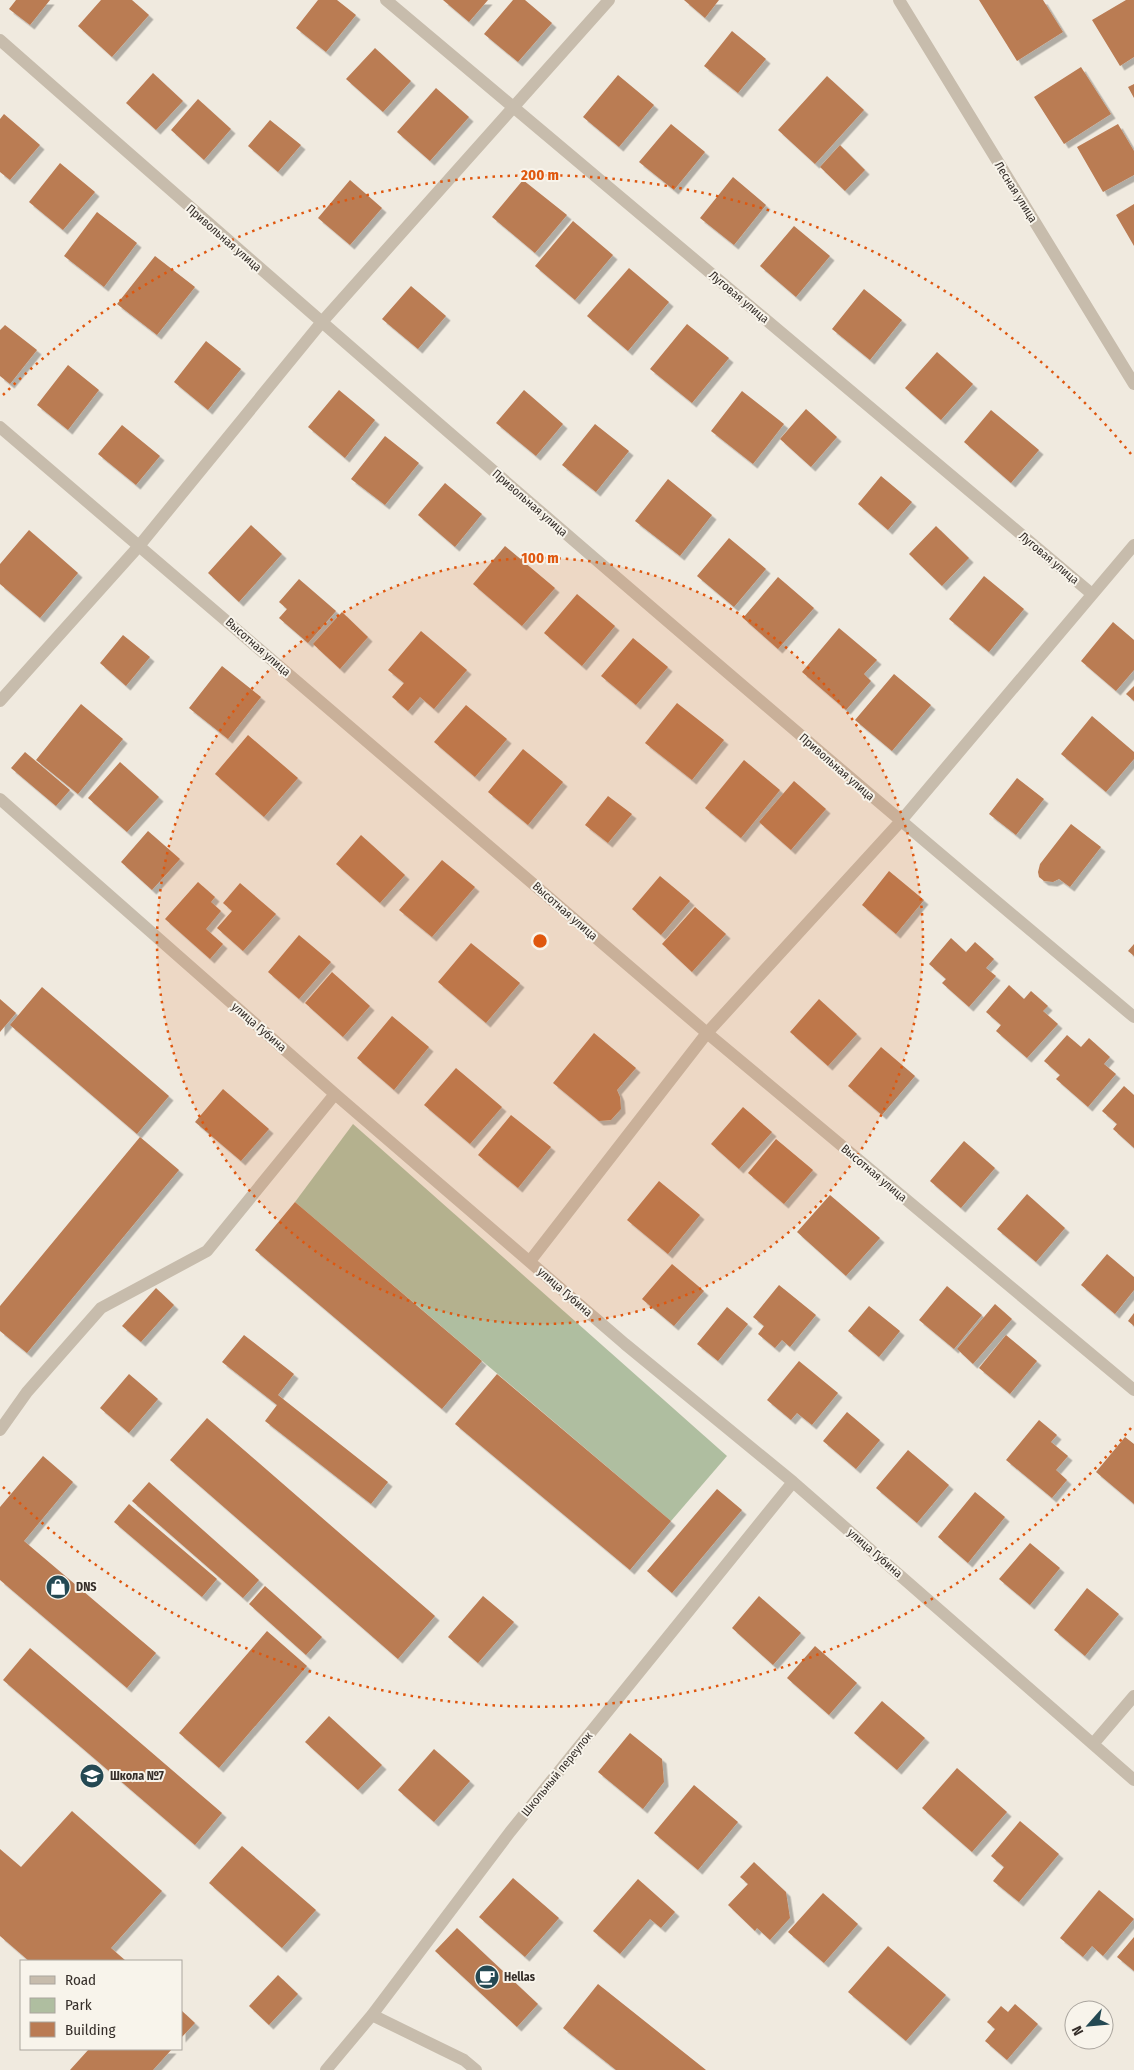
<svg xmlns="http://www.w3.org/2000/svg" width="1134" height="2070" font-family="'Fira Sans Condensed',sans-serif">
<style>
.green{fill:#afbea0}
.building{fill:#ba7b53;filter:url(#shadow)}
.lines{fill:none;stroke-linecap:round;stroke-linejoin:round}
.street{stroke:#c7bcac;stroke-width:12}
.ring{fill:none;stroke:#df570e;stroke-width:2.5;stroke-dasharray:2.5 5}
.labels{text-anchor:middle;stroke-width:4;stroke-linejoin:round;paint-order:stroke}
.street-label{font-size:12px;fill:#362f2a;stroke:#f8f4eb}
.poi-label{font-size:12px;font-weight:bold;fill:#362f2a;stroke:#f8f4eb;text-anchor:start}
.centre{fill:#df570e;stroke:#f8f4eb;stroke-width:2.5}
.ring-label{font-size:15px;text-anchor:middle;font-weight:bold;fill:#df570e;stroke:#f8f4eb;stroke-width:4;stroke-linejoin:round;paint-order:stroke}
</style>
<defs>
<filter id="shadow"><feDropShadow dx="4.5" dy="4.5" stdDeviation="0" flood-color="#0004"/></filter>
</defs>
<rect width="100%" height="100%" fill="#f0eadf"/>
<path class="green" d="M353,1124L727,1456L671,1521L295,1202Z"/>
<path class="building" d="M16,0H50L30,25L9,9Z
M101,0H132L149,15L112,57L78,26Z
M318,0H337L356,15L326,52L296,28Z
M443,0H488L469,22Z
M513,0H525L552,23L518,62L484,34Z
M684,0H719L705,18Z
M979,0H1043L1063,32L1017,61Z
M1126,0H1134V57L1120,66L1092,20Z
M732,31L766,59L738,93L704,66Z
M375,48L411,81L383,112L346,79Z
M1081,67L1111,114L1064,144L1034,97Z
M153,73L183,101L156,130L126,103Z
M618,75L654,105L619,147L583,117Z
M827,76L864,110L815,164L778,130Z
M1134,84V98L1128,87Z
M436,88L469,117L430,161L397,132Z
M198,99L231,129L204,160L171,130Z
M4,114L40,145L10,180L0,172V119Z
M270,120L301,145L278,172L248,146Z
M671,124L705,152L674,190L639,162Z
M1118,124L1134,151V175L1103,192L1077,147Z
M840,145L865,170L845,191L820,167Z
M60,163L95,192L63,230L29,202Z
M733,177L766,205L734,245L700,218Z
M350,180L382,208L350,245L318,218Z
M523,180L567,215L535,253L492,217Z
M1134,204V246L1116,215Z
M97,212L137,243L104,287L64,256Z
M573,221L613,255L575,300L535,266Z
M794,226L830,256L796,297L760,266Z
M155,256L195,287L157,335L117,304Z
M629,268L669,302L628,351L587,316Z
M411,286L446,316L418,349L382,319Z
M864,289L902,320L870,360L832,329Z
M687,324L729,358L692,403L650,369Z
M5,325L37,350L10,384L0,376V330Z
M206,341L241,369L208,410L174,382Z
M937,352L973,384L941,420L905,388Z
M68,365L99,390L68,430L37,405Z
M339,390L375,420L345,458L308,427Z
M524,390L563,424L536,456L496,423Z
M742,391L784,424L753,464L711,431Z
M806,409L837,437L811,467L780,439Z
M991,410L1039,450L1011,483L964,442Z
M595,424L629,451L596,492L562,465Z
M122,425L160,456L136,485L98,454Z
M385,436L419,463L385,505L351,479Z
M881,476L912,502L888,530L858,504Z
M668,479L712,515L680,556L635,521Z
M445,483L482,514L455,547L418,515Z
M251,525L282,554L239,602L208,573Z
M936,526L969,558L942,586L909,554Z
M29,530L78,573L40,618L0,584V564Z
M729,538L766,569L734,607L697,576Z
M505,546L555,588L522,626L473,584Z
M984,576L1024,609L989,652L949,619Z
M778,577L814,608L778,649L743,618Z
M299,579L336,611L308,643L279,618L287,609L279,602Z
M577,594L615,626L582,666L544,633Z
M342,612L368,637L340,669L313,644Z
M1113,622L1134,640V670L1116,691L1081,661Z
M839,628L877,660L864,674L871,681L846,710L802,672Z
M421,631L467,670L434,709L420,697L408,711L392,697L404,683L388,670Z
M123,635L150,657L126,686L100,663Z
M633,638L668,667L636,705L601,676Z
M222,666L261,697L228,739L189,708Z
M894,674L931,705L892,751L855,720Z
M1134,686V701L1126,694Z
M677,703L724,740L692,780L645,743Z
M81,704L123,739L78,794L36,760Z
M466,705L507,739L475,777L434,742Z
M1092,716L1134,752V759L1106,792L1061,754Z
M248,735L298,778L264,817L215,774Z
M523,749L563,782L528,825L488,792Z
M25,752L70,790L56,806L11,768Z
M744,760L780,790L741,838L705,808Z
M120,762L159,797L127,832L88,798Z
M1017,778L1044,799L1016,835L989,814Z
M794,781L826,809L791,850L759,822Z
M608,796L632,814L608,843L585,825Z
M1071,824L1101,847L1070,887L1059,879L1053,882L1044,881L1039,877L1038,872L1040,864Z
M148,831L180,859L152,890L121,862Z
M361,835L405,875L380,903L336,864Z
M442,860L475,887L432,937L399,910Z
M889,871L924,900L896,934L862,905Z
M660,876L690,901L661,935L632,909Z
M198,882L215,897L211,902L221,911L206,929L223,944L210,959L165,919Z
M240,883L276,914L243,951L217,928L232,911L223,903Z
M695,907L726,934L692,972L662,944Z
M299,935L331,962L299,999L268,972Z
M951,938L966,952L975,942L994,959L986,968L996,976L969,1007L942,983L946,979L929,964Z
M471,943L520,983L486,1023L438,982Z
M1134,944V956L1128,951Z
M332,972L370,1006L343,1037L305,1003Z
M1009,985L1024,999L1031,991L1048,1006L1043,1011L1058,1024L1027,1058L996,1031L1001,1025L986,1012Z
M42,987L169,1096L137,1134L10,1025Z
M0,999L16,1013L0,1032Z
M819,999L857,1034L828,1066L790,1032Z
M392,1016L429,1047L394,1090L357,1058Z
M594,1033L636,1068L617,1090L620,1097L621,1109L611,1120L599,1121L553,1083Z
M1067,1035L1081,1047L1089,1038L1110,1057L1104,1064L1116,1074L1088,1107L1056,1079L1060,1075L1044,1061Z
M881,1047L915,1076L882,1115L848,1086Z
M456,1068L502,1107L470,1144L424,1105Z
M1124,1086L1134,1095V1148L1113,1129L1117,1124L1102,1111Z
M223,1089L269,1129L241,1161L195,1122Z
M743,1107L772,1132L739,1169L711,1144Z
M511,1115L551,1147L518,1188L478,1155Z
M140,1137L179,1170L27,1353L0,1331V1306Z
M776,1139L813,1170L784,1204L748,1173Z
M964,1141L995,1168L961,1208L930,1181Z
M659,1181L700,1215L668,1254L627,1220Z
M1027,1194L1065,1228L1036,1262L997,1229Z
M830,1195L880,1238L846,1276L797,1232Z
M295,1202L482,1361L442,1409L255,1250Z
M1107,1254L1134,1277V1290L1115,1314L1081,1285Z
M672,1264L704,1291L674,1326L642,1299Z
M779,1285L816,1315L790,1347L782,1340L775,1348L758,1334L764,1326L753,1317Z
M947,1286L982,1315L954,1349L919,1320Z
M156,1288L174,1305L141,1342L122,1326Z
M995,1304L1012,1319L973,1364L957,1349Z
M869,1306L900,1331L879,1357L848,1331Z
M727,1307L748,1324L718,1361L697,1344Z
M1134,1313V1326L1128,1321Z
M244,1335L294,1374L278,1395L388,1482L371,1504L265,1421L277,1405L222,1362Z
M1006,1335L1037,1361L1010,1394L979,1368Z
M799,1361L838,1393L812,1425L797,1413L791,1420L767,1400Z
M129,1374L158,1399L129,1433L100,1408Z
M497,1374L671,1521L630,1570L455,1424Z
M847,1412L880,1440L856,1469L823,1441Z
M207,1418L435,1616L398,1659L170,1460Z
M1039,1420L1057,1435L1051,1442L1068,1456L1056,1470L1067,1480L1052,1498L1006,1460Z
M1125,1437L1134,1444V1504L1096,1472Z
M908,1450L949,1485L917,1523L876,1488Z
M43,1456L73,1482L24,1541L156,1653L127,1688L0,1580V1507Z
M149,1482L259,1580L243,1598L132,1501Z
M717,1489L742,1510L672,1593L647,1571Z
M975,1492L1005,1517L968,1563L938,1537Z
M129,1504L217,1579L202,1597L114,1522Z
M1030,1543L1060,1568L1030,1605L999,1579Z
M265,1586L322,1637L306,1655L249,1604Z
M1087,1588L1119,1614L1085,1656L1054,1630Z
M483,1596L514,1622L478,1663L448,1637Z
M759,1596L801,1633L773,1665L732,1628Z
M267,1631L307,1666L219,1768L179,1733Z
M815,1646L857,1683L829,1715L787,1678Z
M30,1648L222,1813L195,1845L3,1680Z
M882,1701L925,1738L897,1770L854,1733Z
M329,1716L382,1765L358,1790L305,1742Z
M630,1733L662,1759L664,1782L643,1809L598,1772Z
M434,1749L470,1781L434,1822L398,1790Z
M957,1768L1007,1812L972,1852L922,1808Z
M694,1785L738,1822L698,1870L654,1833Z
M72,1811L162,1891L111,1948L126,1961H29L0,1936V1849L21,1867Z
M1020,1821L1059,1854L1019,1902L993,1881L1004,1867L991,1856Z
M242,1846L316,1910L282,1948L209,1883Z
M754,1862L786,1892L790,1918L770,1940L757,1928L755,1931L728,1905L748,1884L740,1877Z
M513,1878L559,1918L525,1957L479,1917Z
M638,1879L675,1912L661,1928L650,1919L620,1954L593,1931Z
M1099,1890L1134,1919L1103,1956L1092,1946L1083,1957L1060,1938Z
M823,1893L858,1924L824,1963L788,1932Z
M457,1928L538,2004L517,2027L435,1951Z
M1134,1937V1971L1117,1957Z
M888,1946L946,1995L906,2041L848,1992Z
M278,1975L298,1994L269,2025L249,2006Z
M598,1984L706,2070H616L563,2028Z
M1015,2004L1038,2024L1007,2060L985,2041L995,2029L987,2022L1001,2006L1008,2012Z
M181,2010L195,2023L181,2038Z
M89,2049H172L153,2070H70Z"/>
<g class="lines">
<path class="street" d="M386,0L1092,594
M899,0L1134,384
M0,40C375,370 751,697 1134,1017
M0,427L707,1033L1134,1390
M0,701L139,546L321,323L609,0
M0,799L335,1094L625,1344L793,1482L1134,1780
M530,1261L707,1033L900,822L1134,545
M0,1430L27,1392L101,1308L207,1251L335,1094
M1093,1744L1134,1696
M372,2015L464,2060L476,2070
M326,2070L372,2015L510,1832L793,1482"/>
</g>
<circle cx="540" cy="941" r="383" fill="#df570e" fill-opacity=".12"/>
<g class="ring">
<circle cx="540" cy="941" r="383"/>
<path d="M1131 1428A766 766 0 0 1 3 1487M3 395A766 766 0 0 1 1131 454"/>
</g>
<defs>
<symbol id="shop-disc" viewBox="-11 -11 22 22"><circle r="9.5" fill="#244953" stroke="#f8f4eb"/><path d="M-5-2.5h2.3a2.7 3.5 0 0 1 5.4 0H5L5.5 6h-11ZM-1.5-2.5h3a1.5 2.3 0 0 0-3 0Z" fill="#fff"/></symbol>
<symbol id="school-disc" viewBox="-11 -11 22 22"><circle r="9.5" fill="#244953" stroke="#f8f4eb"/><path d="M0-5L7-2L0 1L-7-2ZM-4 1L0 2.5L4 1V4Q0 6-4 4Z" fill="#fff"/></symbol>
<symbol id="cafe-disc" viewBox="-11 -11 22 22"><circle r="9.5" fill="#244953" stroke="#f8f4eb"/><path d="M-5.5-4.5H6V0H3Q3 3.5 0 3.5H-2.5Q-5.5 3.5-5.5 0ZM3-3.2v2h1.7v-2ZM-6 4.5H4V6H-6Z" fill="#fff"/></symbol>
</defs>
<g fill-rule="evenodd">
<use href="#shop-disc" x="44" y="1573" width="28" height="28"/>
<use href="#school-disc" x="78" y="1762" width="28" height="28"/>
<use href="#cafe-disc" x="473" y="1963" width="28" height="28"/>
</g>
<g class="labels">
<g class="street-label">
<text transform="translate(1016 192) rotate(58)" y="4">Лесная улица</text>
<text transform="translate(224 238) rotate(41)" y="4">Привольная улица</text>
<text transform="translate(739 297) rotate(40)" y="4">Луговая улица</text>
<text transform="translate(530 503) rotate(41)" y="4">Привольная улица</text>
<text transform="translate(1049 558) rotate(40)" y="4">Луговая улица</text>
<text transform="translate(258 647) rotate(41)" y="4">Высотная улица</text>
<text transform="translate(837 767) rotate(41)" y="4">Привольная улица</text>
<text transform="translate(565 911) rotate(41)" y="4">Высотная улица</text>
<text transform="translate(259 1027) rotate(41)" y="4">улица Губина</text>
<text transform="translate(874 1173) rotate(40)" y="4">Высотная улица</text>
<text transform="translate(565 1292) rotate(41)" y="4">улица Губина</text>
<text transform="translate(875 1553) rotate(41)" y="4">улица Губина</text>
<text transform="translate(557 1774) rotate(-51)" y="4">Школьный переулок</text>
</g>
<g class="poi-label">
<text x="76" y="1591">DNS</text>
<text x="110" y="1780">Школа №7</text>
<text x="504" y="1981">Hellas</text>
</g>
</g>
<circle cx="540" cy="941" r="8" class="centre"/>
<g class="ring-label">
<text x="540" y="180">200 m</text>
<text x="540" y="563">100 m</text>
</g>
<rect x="20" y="1960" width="162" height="90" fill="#f8f4eb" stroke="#aaa59e"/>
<rect x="30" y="1976" width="25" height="8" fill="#c7bcac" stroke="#aaa59e"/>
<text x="65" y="1985" font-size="15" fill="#362f2a">Road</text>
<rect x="30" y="1998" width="25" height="15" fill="#afbea0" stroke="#aaa59e"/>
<text x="65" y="2010" font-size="15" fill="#362f2a">Park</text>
<rect x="30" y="2022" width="25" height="15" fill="#ba7b53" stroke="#aaa59e"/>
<text x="65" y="2035" font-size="15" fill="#362f2a">Building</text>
<g transform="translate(1089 2025) rotate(243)"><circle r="24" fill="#f8f4eb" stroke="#aaa59e"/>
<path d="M0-4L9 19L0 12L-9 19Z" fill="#244953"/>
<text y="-8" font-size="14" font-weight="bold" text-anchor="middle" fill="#362f2a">N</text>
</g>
</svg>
